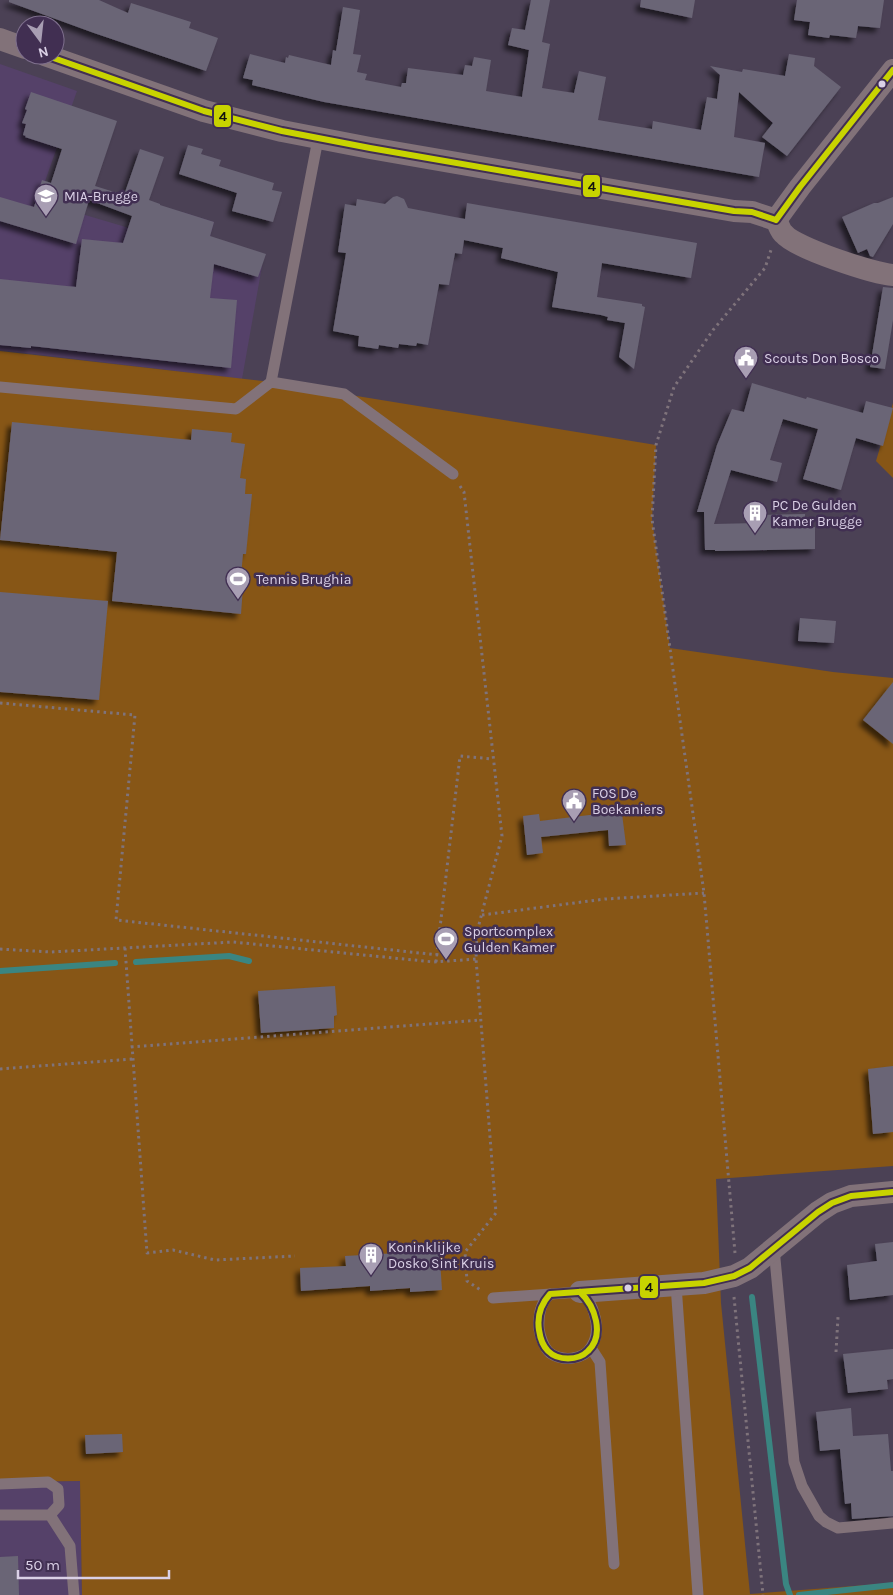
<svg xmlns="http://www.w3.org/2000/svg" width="893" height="1595" font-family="Karla,sans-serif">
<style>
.built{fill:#554169}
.green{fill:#875616}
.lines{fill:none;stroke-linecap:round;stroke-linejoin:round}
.stream{stroke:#3a8581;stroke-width:6}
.building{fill:#6a6576;filter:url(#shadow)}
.path{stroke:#7f737b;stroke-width:3;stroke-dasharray:2.5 4;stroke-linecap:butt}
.service{stroke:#827279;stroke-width:11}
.minor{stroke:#827279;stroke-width:22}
.bus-1-casing{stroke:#412f52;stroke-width:10}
.bus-1{stroke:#c8d300;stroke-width:6}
.bus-dot{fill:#dad0e6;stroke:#412f52;stroke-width:2}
.labels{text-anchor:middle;stroke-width:5;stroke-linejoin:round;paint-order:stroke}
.poi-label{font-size:14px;fill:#dad0e6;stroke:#412f52;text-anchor:start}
.line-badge{stroke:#412f52;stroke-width:2}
.pale-badge-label{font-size:14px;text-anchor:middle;font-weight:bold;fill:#111}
</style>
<defs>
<filter id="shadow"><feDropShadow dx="-4.5" dy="4.5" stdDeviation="2.5" flood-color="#0009"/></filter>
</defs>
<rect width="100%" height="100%" fill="#4b4155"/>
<path class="built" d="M0,64L77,91L38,201L173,241L182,212L214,222L206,251L262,266L242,379L0,350Z
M80,1481L82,1595H0V1482Z"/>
<path class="green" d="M0,351L271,382L656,445L652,519L670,648L833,672L893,678V1166L716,1179L721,1303L750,1594L893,1583V1595H82L80,1481L0,1482Z
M893,403V478L876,461Z"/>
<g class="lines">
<path class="stream" d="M136,962L229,956L249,961
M0,971L115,963
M752,1297L786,1584L790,1595
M799,1595L893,1585"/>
</g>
<path class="building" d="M9,0H99L128,13L131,3L191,22L189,28L218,38L206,71L94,33L9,2Z
M531,0H550L542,42L550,44L542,88L574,93L579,71L606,77L598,120L652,129L653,121L701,130L707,97L717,99L720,75L710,66L742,72L743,69L785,76L789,54L815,58L814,66L841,87L787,156L762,137L773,123L739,92L734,137L765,143L759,177L324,102L252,85L253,80L243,78L250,54L285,63L286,57L288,58L289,55L331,65L333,50L336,51L343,7L360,10L353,54L361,55L357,72L367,74L365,80L401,87L402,83H406L408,68L463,75L465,65L472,66L474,57L491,60L486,91L522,97L529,50L508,45L512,28L525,30Z
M641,0H695L692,18L640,7Z
M797,0H884L880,28L858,26L856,38L830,35L829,38L808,35L810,22L794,20Z
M31,92L117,121L95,186L124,195L140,149L164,157L149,200L160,204V205L214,222L210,236L266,254L258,277L214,264L210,298L237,300L231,368L31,346V348L0,345V279L76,287L82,239L123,243L132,216L89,200L76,244L0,221V197L34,207L42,180L51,183L62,149L25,137L26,136L23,135L26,124L22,123L27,110L25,109Z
M188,145L203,149L201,154L221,160L219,166L274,183L272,190L282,192L273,222L232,211L237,193L179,174Z
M397,196L404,199L408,208L465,219L467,203L697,243L691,278L602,263L597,297L642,304V306L645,307L634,369L619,357L625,323L607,320L608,317L601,315L552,307L558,272L501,258L503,248L464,240L462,254L455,253L449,285L439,284L428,345L417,343L416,346L399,344L398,348L379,345L378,349L358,346L359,336L333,331L346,253L338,252L345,204L356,206L357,199L385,204L393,197Z
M893,197V224L873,257L870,256L867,249L858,253L842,217L874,203H878Z
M883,287L893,288V320L885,369L870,367Z
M752,383L806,399L807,397L863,413L866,401L893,408L883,446L856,438L841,490L803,479L818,429L783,419L770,460L782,463L777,482L731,470L714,524L758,523V515L805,514V528L815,527V549L715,551V550H705L704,512H697L717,445L732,409L744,412Z
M12,422L191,440L192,429L232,433L231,442L245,444L240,478L246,479L245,494H252L246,554H243L240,586L243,587L241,614L112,601L117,552L0,540Z
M0,592L108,601L99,700L0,692Z
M800,618L836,621L834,643L798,641Z
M893,682V744L863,720Z
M621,806L626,845L609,846L608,830L541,837L543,853L527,855L523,816L539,814L540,821L606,813L605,807Z
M335,986L337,1015L334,1016V1028L261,1033L258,991Z
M893,1066V1132L873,1134L868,1069Z
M893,1242V1295L850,1300L847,1265L877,1261L875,1244Z
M439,1244L442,1290L410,1292V1288L370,1291V1286L301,1291L300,1268L346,1266L345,1256L415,1252L414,1245Z
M893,1349V1379L887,1380L888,1389L848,1393L843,1354Z
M851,1408L853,1436L888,1434L891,1471H893V1516L852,1519L851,1503L845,1504L840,1449L820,1451L816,1412Z
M122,1434L123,1452L86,1454L85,1435Z
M18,1556L19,1595H0V1557Z"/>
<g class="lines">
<path class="path" d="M460,486L464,492L502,836L477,932L476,959L496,1213L465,1252L467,1281L482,1291
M0,703L135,715L116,920L438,955
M482,915L605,899L704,893
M125,948L147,1253L173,1250L215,1260L295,1256
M0,949L51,952L233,942L434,962L476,959
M436,962L460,756L493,759
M131,1047L481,1020
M0,1069L132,1059
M735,1253L704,893L652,519L656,445L674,387L713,330L765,268L771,250
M734,1297L763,1595
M836,1352L838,1317"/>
<path class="service" d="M318,139L271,382L344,394L453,474
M0,387L236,409L271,382
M774,1248L794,1462L802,1486L819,1516L826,1522L838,1528L893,1523
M676,1285L698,1595
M493,1298L580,1292C595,1303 602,1331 591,1347C583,1361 561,1361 550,1353C544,1348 540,1336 539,1329C538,1315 540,1303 550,1294
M591,1348L600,1362L614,1564
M0,1484L48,1482L58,1489L59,1505L50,1515H0
M50,1515L70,1546L74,1595"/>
<path class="minor" d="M0,39L25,48
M45,55L204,111L282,131L370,148L734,211L752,212L776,220
M776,220L800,187L893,70
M776,220C779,225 780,231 784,234C795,248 875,274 893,275
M580,1292L704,1283L734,1276L750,1268L818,1212L832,1203L851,1196L893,1192"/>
<defs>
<path id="bus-1" d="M45,55L204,111L282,131L370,148L734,211L752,212L776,220
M776,220L800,187L893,70
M580,1292C595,1306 605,1335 588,1351C578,1361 558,1361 548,1351C543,1346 540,1337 539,1330C537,1317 541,1304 550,1294L704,1283L734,1276L750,1268L818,1212L832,1203L851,1196L893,1192"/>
</defs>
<use href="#bus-1" class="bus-1-casing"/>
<use href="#bus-1" class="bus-1"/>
</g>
<defs>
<symbol id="school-pin" viewBox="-11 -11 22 30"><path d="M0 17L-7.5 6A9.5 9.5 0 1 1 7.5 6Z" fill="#a89eb3" stroke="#412f52"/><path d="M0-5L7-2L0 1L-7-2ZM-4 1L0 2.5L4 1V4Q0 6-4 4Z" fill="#fff"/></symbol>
<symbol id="civic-pin" viewBox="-11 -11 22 30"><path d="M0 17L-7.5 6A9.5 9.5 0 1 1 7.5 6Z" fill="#a89eb3" stroke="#412f52"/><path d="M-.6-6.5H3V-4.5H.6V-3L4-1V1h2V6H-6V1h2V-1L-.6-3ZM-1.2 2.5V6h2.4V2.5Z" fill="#fff"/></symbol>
<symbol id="building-pin" viewBox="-11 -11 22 30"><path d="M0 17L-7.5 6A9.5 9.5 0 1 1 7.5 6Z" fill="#a89eb3" stroke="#412f52"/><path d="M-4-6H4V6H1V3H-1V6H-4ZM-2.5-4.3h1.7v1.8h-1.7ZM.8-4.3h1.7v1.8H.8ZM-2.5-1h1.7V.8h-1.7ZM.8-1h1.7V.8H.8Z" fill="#fff"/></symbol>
<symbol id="stadium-pin" viewBox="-11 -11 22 30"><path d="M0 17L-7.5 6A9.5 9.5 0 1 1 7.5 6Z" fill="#a89eb3" stroke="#412f52"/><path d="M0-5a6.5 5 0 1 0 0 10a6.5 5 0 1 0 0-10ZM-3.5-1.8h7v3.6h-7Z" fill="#fff"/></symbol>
</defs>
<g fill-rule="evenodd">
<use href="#school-pin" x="32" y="182" width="28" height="38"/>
<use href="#civic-pin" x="732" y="344" width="28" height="38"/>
<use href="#building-pin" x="741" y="499" width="28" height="38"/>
<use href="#stadium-pin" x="224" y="565" width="28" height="38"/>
<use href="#civic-pin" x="560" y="787" width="28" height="38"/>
<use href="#stadium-pin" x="432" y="925" width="28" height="38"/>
<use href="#building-pin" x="357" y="1241" width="28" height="38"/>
</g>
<g class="bus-dot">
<circle cx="882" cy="84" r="4.5"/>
<circle cx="628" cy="1288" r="4.5"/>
</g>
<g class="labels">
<g class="poi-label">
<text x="64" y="201">MIA-Brugge</text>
<text x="764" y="363">Scouts Don Bosco</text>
<text x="772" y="510">PC De Gulden<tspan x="772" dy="16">Kamer Brugge</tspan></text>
<text x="256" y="584">Tennis Brughia</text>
<text x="592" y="798">FOS De<tspan x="592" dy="16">Boekaniers</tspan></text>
<text x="464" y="936">Sportcomplex<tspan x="464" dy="16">Gulden Kamer</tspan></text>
<text x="388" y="1252">Koninklijke<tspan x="388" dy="16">Dosko Sint Kruis</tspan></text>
</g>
</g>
<g class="line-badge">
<rect x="213" y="104" width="19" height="24" rx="5" fill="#c8d300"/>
<rect x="582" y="174" width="19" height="24" rx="5" fill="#c8d300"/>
<rect x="639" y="1275" width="20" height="24" rx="5" fill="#c8d300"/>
</g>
<g class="pale-badge-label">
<text x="223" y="121">4</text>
<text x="592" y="191">4</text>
<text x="649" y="1292">4</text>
</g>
<g transform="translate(40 40) rotate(165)"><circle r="24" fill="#412f52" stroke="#7e6f8d"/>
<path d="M0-4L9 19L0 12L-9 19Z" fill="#a89eb3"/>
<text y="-8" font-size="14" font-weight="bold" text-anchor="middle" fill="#dad0e6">N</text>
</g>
<path d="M18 1570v8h151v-8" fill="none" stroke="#dad0e6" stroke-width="2.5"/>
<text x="25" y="1570" font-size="15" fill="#dad0e6" stroke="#412f52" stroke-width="4" paint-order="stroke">50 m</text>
</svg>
